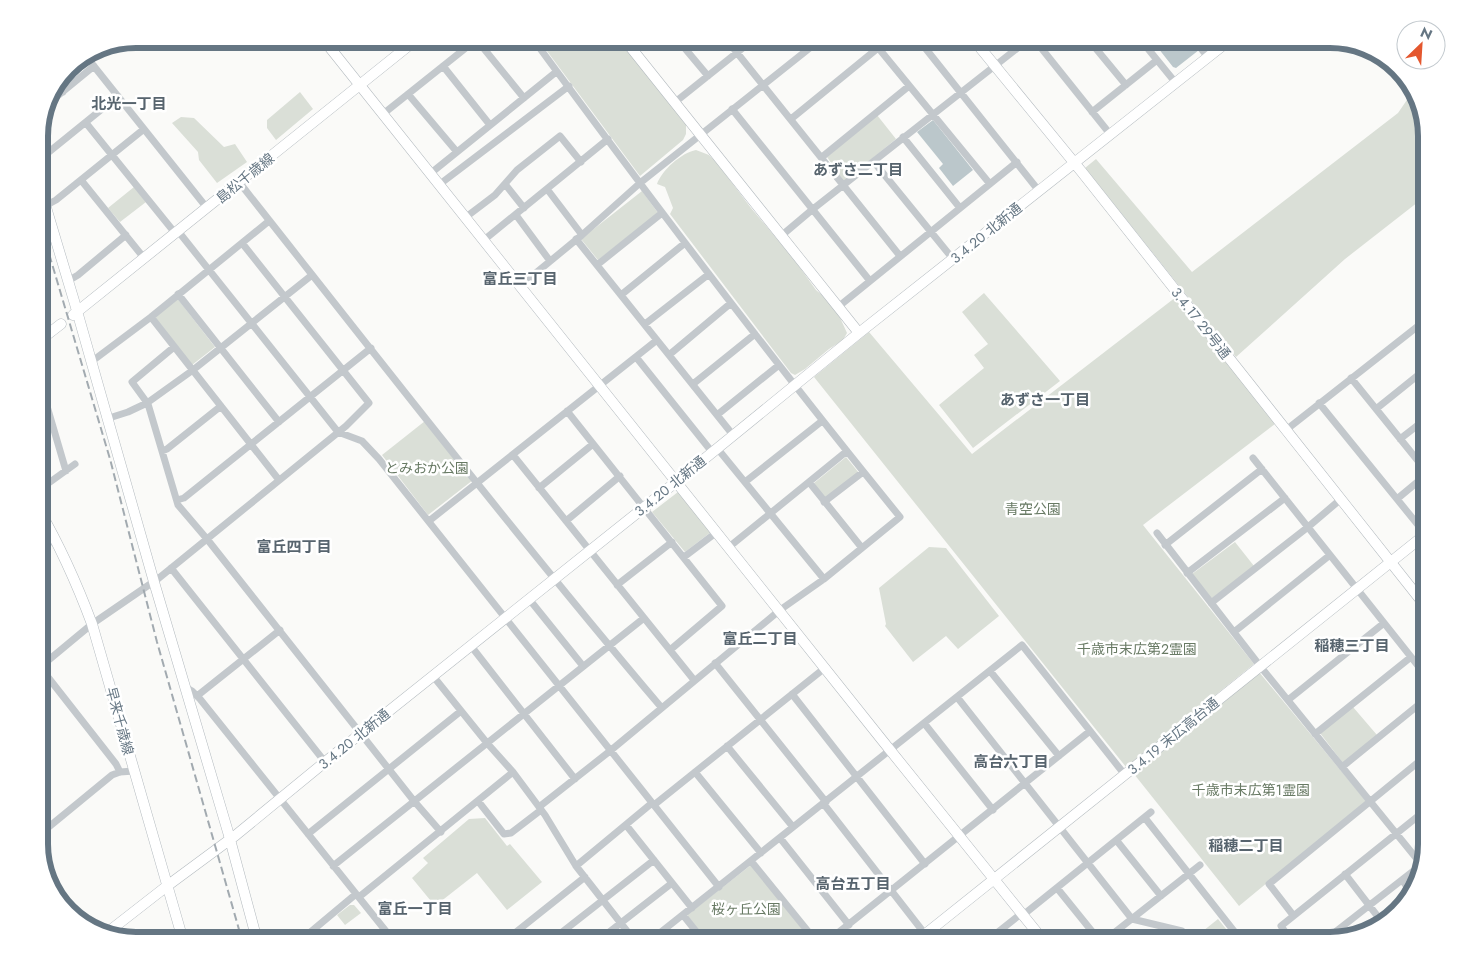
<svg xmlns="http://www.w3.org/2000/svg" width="1466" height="979" font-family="Jost,'Noto Sans JP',sans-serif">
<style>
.green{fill:#dadfd7}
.water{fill:#bbc7cb}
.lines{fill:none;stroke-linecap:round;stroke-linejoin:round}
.secondary-casing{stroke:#b3babf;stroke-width:11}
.street{stroke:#c3c8cc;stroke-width:7}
.secondary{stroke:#fff;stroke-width:10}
.rail{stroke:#a2aab0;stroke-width:2;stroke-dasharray:8 4;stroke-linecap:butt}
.labels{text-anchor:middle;stroke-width:5;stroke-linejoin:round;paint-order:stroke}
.street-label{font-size:14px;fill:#657683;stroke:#fff}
.park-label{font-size:14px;fill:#687a64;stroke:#fff}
.neighbourhood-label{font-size:15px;font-weight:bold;fill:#57646e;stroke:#fff}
.rim{fill:none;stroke:#657683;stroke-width:6}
</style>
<rect width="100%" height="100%" fill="#fafaf8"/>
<path class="green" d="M538,39H618L686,124V134L683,140L640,176Z
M1413,91H1415L1427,136V195L1345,259L1236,357L1085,168L1096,159L1192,272L1398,113Z
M300,92L313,109L276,140L267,128V120Z
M877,115L896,139L846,180H843L827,157Z
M181,117L194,118L224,147L235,144L247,162L217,183L199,160L198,152L172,123Z
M696,150L709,155L717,163L751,208L793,258L816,290L829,301L837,311L847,333L843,340L829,349L805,369L795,375L791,373L670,214L673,208L665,187L657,184C662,170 681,153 696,150Z
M134,187L146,202L120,222L108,208Z
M642,191L658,213L598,260L581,239Z
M984,293L1060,381L973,448L939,405L984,368L974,355L988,344L962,312Z
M1176,297L1275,424L1143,525L1254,664L1126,767L814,377L869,332L972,454Z
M177,298L215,347L192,365L154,316Z
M425,421L473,480L428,515L382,455Z
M846,457L859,473L825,499L814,483Z
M678,492L711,532L685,552L652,512Z
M1235,542L1254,566L1211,599L1192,574Z
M929,547L946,548L999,616L958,649L946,636L913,662L885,626L886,624L879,588Z
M1259,672L1366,801L1239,906L1134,774Z
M1353,707L1377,735L1343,763L1320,733Z
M485,818L507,846L510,844L542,882L507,910L477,873L435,906L412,878L428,863L423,858L469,819Z
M751,865L811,940H707L687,915Z
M350,905H354L361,913L345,925L337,915Z
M1218,919L1235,940H1194L1193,939Z"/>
<path class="water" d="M1151,39H1190L1199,50L1176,68L1173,67Z
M933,120L973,170L953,186L939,168L943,164L917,132Z"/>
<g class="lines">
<defs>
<path id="secondary" d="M323,39L882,740L1043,940
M624,39L859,333
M973,39L1081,171L1427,608
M39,184L75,304L154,582L228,832L257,940
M73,315L417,39
M39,341L61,324
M39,510C60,546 77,584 92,624L183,940
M108,932L167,886L236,835L325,762L676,482L859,333L1231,39
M918,940L1427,533"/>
</defs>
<use href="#secondary" class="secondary-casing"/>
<path class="street" d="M476,39L524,98
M533,39C652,201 773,361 900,517L824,579L780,610L610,751L539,807
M677,39L708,76
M726,39L900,256
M871,39L990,184
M918,39L1039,191
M1034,39L1110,134
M1088,39L1126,85
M1140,39L1175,82
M1193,39L1208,57
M85,55L207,208
M443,66L490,125
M56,84L63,92
M408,94L457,152
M674,103L754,39
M44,107L94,66
M732,109L870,281
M1092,112L1157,60
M383,114L477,39
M791,119L878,48
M86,123L175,233
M903,137L960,208
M822,157L909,86
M39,160L118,96
M874,162L953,259
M431,173L556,72
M81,180L144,258
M239,182C378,358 516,536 661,707
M440,184L569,86
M505,184L524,208
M547,189L582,235
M45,206L56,200L144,129
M516,215L550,261
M466,217L495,195L517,170L560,136L581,162
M178,231L338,432L362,441L379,459L719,887
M781,236L813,209L1029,39
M576,239L733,435
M484,240L608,139
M597,265L662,213
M68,281L78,275L126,235
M520,286L582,235L640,183L821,39
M178,294L279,422
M621,295L685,243
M838,307L1017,162
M151,317L279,480
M645,324L709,274
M174,347L132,382L148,404L178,505L207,539L414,801L441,832
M669,355L731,303
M636,357L712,452
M91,362L151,317L269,221
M1351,378L1427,472
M39,379L66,471
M693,384L755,334
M1319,403L1427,536
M1376,409L1427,368
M567,411L722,606L670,650
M717,415L779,365
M106,419L128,412L147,403L193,370L312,275
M1286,430L1427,319
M1400,439L1427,418
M717,448L824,579
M162,451L167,449L221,406
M513,455L694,680
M1253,458L1427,677
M745,482L822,421
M809,482L862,548
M539,488L593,444
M39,490L75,464
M1397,499L1427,474
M177,500L184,498L371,348
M824,502L863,472
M429,521L657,340
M566,521L620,476
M1157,533L1260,666L1421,864
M1165,545L1262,469
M729,547L847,451
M39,551L55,538
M684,557L717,532
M171,568L325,762
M1187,573L1285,498
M617,585L672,542
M529,599L583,666
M1211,603L1308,527L1341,499
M1234,632L1330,555
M471,646L575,779
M715,663L826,802
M40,667L116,764L120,772
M39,668L92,624L159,578L346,426L369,403L242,243
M990,671L1059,756
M433,676L487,743L513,772L545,815L576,866L634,940
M185,687L192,691L200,699L393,940
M792,694L925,864
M197,696L280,630
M957,697L1132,919L1182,931L1189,940
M1288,700L1384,623
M924,723L993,810
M1315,734L1411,657
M727,746L793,827
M1342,767L1427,698
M695,772L761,853
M478,801L504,834L511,833L541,810
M823,803L925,934
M654,805L826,667
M1145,818L1241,940
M39,823L45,830
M626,825L692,908
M308,834L461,711
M39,835L112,775L120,772L134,771
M780,838L849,925
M1117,841L1161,896
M751,861L815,940
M333,866L644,618
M576,866L652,803
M1345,874L1382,922
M1402,880L1412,893
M1057,888L1099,940
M51,889L59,899
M359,897L513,772
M683,915L703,940
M1023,915L1151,812
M1293,915L1269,884L1427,755
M301,940L356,894
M379,940L387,933
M506,940L585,877
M552,940L654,860
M599,940L672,883
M651,940L1022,645L1125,775
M829,940L1090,731
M988,940L1022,913
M1105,940L1200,865
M1291,940L1281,926L1427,809
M1325,940L1421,865"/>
<use href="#secondary" class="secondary"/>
<path class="rail" d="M39,220L110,459L157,642L242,940"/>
</g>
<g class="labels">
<g class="street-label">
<text transform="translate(245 178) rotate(-39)" y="5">島松千歳線</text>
<text transform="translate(986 233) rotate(-39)" y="5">3.4.20 北新通</text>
<text transform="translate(1201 323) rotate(52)" y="5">3.4.17 29号通</text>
<text transform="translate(670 486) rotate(-39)" y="5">3.4.20 北新通</text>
<text transform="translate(120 721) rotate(75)" y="5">早来千歳線</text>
<text transform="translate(1173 736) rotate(-39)" y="5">3.4.19 末広高台通</text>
<text transform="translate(354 739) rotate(-39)" y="5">3.4.20 北新通</text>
</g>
<g class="park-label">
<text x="427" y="473">とみおか公園</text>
<text x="1033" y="514">青空公園</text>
<text x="1137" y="654">千歳市末広第2霊園</text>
<text x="1251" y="795">千歳市末広第1霊園</text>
<text x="746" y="914">桜ヶ丘公園</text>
</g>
<g class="neighbourhood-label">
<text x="129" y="109">北光一丁目</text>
<text x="858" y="175">あずさ二丁目</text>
<text x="520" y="284">富丘三丁目</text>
<text x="1045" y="405">あずさ一丁目</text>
<text x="294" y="552">富丘四丁目</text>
<text x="760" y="644">富丘二丁目</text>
<text x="1352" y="651">稲穂三丁目</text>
<text x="1011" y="767">高台六丁目</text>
<text x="1246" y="851">稲穂二丁目</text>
<text x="853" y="889">高台五丁目</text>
<text x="415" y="914">富丘一丁目</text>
</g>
</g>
<path d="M0 0H1466V979H0ZM136 48H1330A88 88 0 0 1 1418 136V844A88 88 0 0 1 1330 932H136A88 88 0 0 1 48 844V136A88 88 0 0 1 136 48Z" fill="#fff" fill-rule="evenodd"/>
<path class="rim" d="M136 48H1330A88 88 0 0 1 1418 136V844A88 88 0 0 1 1330 932H136A88 88 0 0 1 48 844V136A88 88 0 0 1 136 48Z"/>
<g transform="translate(1421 45) rotate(25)"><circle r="24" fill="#ffffff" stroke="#c1c8cd"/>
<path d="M0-4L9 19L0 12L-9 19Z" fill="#e4572e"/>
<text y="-8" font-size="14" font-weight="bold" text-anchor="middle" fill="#657683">N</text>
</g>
</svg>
